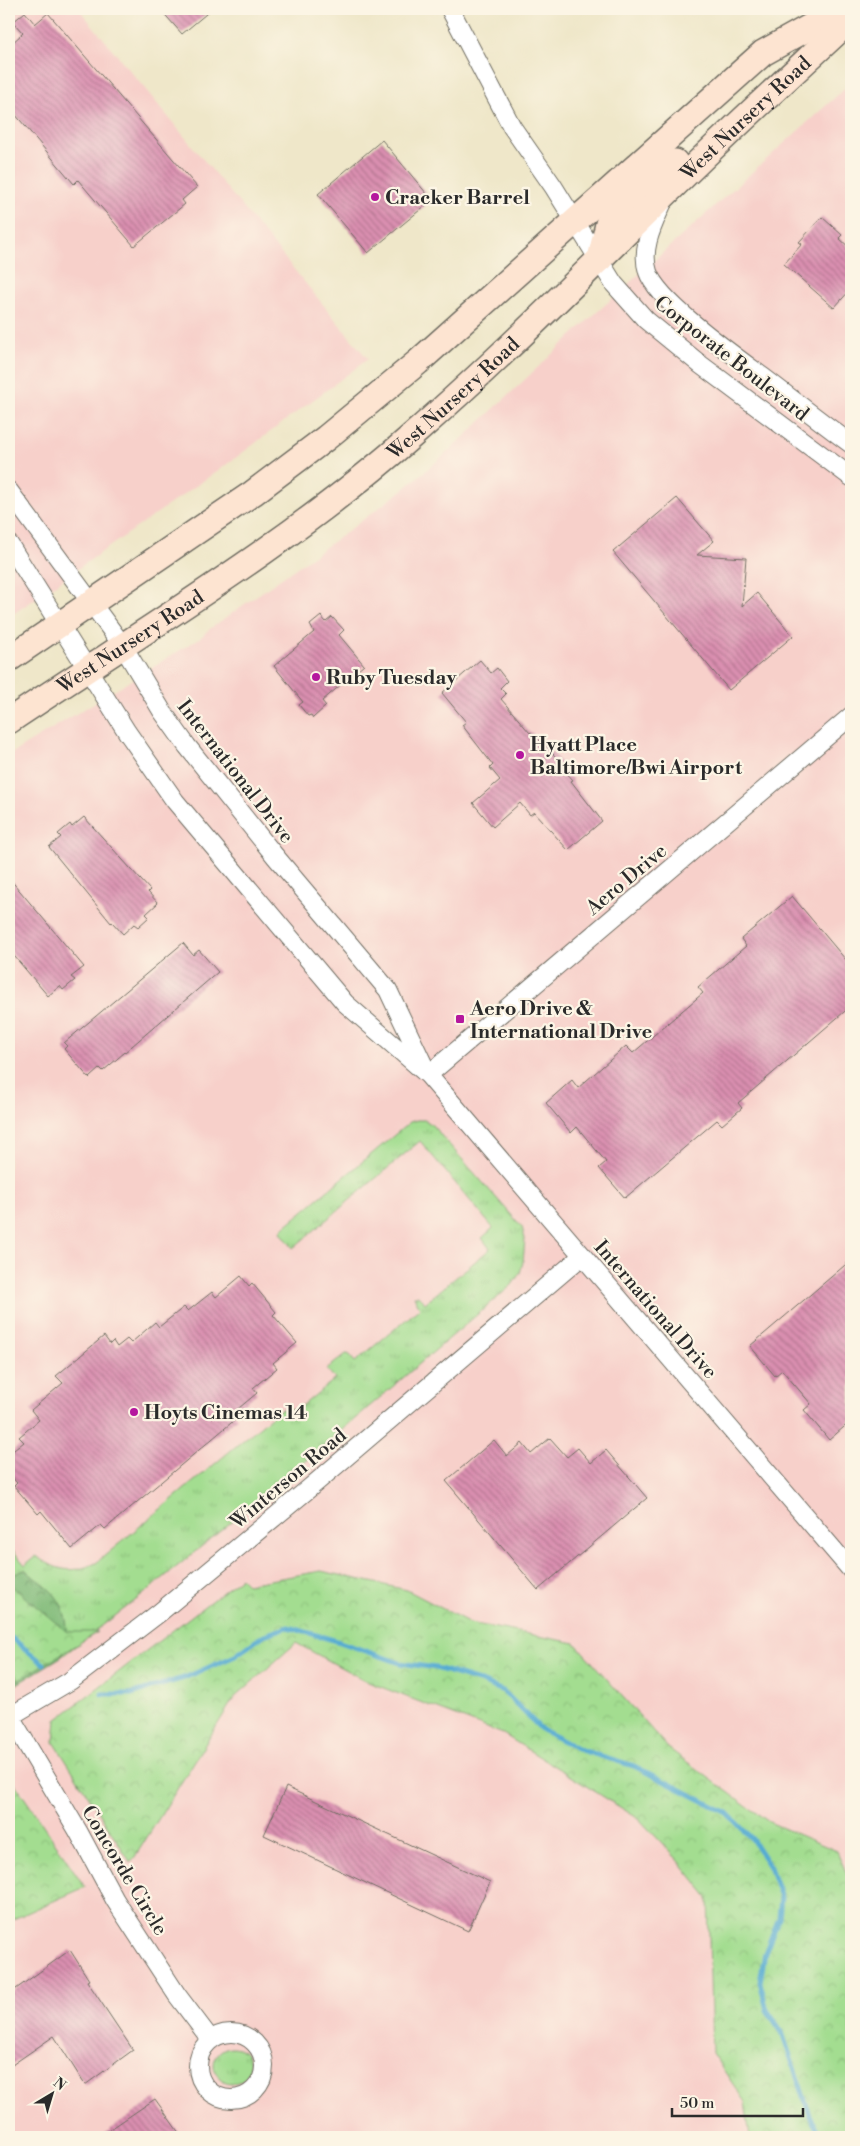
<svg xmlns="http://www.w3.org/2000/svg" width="860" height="2146" font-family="'Libre Bodoni',serif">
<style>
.built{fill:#f7d0ca}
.grass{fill:url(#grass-tufts);stroke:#67845e}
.forest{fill:url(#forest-crowns);stroke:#567452}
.park{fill:url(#park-crowns);stroke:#67845e}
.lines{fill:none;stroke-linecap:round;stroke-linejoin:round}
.stream{stroke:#55abd2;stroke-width:5}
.building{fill:url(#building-back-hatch)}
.street-casing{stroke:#706d62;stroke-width:20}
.secondary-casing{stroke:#706d62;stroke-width:28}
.street{stroke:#fff;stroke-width:18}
.secondary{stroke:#fde4d1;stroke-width:25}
.poi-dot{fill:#b5179e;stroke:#fcf5e5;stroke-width:2}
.labels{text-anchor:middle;stroke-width:4.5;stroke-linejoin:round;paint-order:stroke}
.street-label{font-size:20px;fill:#2b2b2b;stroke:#fcf5e5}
.poi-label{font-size:20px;font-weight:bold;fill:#2b2b2b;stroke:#fcf5e5;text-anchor:start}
</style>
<defs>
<pattern id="grass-tufts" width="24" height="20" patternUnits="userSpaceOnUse" patternTransform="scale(1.25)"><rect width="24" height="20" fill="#a3dd90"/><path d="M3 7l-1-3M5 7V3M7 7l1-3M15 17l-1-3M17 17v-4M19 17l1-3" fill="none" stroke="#8cbe7c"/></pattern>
<pattern id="forest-crowns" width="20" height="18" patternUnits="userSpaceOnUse" patternTransform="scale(1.25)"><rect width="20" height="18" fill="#82bc7a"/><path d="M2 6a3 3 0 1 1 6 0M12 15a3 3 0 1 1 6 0" fill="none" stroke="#6b9964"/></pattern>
<pattern id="park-crowns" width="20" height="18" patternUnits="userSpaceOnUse" patternTransform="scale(1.25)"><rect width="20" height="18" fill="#a3dd90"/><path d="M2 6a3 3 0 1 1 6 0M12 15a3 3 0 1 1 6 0" fill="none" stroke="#8cbe7c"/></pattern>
<pattern id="building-back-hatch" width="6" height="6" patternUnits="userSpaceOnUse" patternTransform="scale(1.25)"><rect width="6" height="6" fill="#da8fb0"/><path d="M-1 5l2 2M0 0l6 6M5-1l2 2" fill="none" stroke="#b1758f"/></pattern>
</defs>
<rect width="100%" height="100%" fill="#fcf5e5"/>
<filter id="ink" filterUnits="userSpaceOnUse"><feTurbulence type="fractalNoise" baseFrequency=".02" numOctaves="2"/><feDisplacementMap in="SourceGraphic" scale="10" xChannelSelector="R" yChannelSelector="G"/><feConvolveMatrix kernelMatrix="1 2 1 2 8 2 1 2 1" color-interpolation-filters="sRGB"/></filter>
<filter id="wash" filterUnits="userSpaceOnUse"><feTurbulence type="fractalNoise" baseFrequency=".0096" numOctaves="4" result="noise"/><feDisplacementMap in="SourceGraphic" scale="20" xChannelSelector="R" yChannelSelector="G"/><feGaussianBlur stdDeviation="1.12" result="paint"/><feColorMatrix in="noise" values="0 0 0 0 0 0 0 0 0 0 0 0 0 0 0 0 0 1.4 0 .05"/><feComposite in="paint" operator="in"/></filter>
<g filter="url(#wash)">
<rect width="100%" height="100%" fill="#efe7c9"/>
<path class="built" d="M9,9H79L368,359L230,462L9,617Z
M851,83V1884L837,1851L769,1822L667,1748L575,1643L470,1623L407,1590L321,1571L247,1584L242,1578L56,1720L54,1741L131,1863L234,1698L296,1643L368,1682L503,1734L640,1819L679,1861L708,1897L712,2053L745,2102L750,2137H9V1921L85,1887L9,1775V1668L97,1632H67L9,1584V755L200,638L211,628L344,534L404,489L449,451L585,323Z"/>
<path class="grass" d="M417,1120H425L431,1124L522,1227L525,1239L523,1262L520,1273L512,1285L309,1458L140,1597L61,1657L66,1648L35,1579L26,1570L9,1577V1546L25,1565L36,1556C40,1558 42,1560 46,1562C63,1573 79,1571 96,1563L277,1412L282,1409L297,1410L335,1379L327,1369L346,1354H348L355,1362L420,1308L414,1296H418L425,1303L490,1249L482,1238L493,1228L420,1141L293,1248L281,1232L284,1227L410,1122Z
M214 2065a18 18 0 1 1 36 0a18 18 0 1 1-36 0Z"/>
<path class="forest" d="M25,1570C33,1577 42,1583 50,1590C68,1606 72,1637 61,1657L9,1689V1576Z"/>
<path class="park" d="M321,1571L407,1590L470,1623L575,1643L668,1748L769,1822L837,1851L851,1884V2137H750L745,2102L712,2053L708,1897L679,1861L639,1819L503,1734L368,1682L296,1643L234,1698L131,1863L54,1742L56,1720L241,1578L247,1584Z
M9,1584L67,1632H98L19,1679L9,1668Z
M9,1775L85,1887L9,1921Z"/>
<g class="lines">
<path class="stream" d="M9,1636L44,1664
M102,1694H131L184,1678L235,1656L264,1635L288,1627L337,1641L400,1663L436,1668L479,1681L503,1691L542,1730L581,1750L634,1766L727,1813L752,1839L770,1867L781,1897L779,1918L765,1953L760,1982L767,2010L782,2032L810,2115L822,2137"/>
</g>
<g id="blocks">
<path class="building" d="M160,9H212L182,34Z
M25,12L35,24L48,13L197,187L182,200L185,204L134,246L78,180L74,184L9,107V46L23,33L13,22Z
M382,140L432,200L368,253L318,194Z
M822,217L842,235L839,238L851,249V289L834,308L784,264L802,244L799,242Z
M677,498L714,541L697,555L746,558L742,606L757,593L793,636L729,690L613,552Z
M321,616L326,622L332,617L344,630L339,635L364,665L322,701L326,706L313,718L311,715L308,716L299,705L303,702L274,666L314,632L310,625Z
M480,660L491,673L497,668L507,681L500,688L506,694L501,699L530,733L531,732L540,741L541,740L566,769L565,771L573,780L571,781L602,821L568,850L534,812L530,815L520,803L493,827L473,803L500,780L490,768L493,765L462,725L466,722L442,693Z
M84,817L150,890L148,892L158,903L146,914L149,917L138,927L134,924L123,934L112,922L111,923L49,847L61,837L58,834L70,824L72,827Z
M9,878L84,967L71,977L75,980L63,990L60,986L48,996L9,950Z
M792,896L851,966V1006L738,1103L742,1108L722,1125L717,1120L625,1198L599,1168L606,1162L577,1127L571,1133L546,1103L572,1080L578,1088L626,1046L633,1053L703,993L698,987L746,946L741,939Z
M183,943L193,955L199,950L218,972L103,1071L100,1068L89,1078L64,1049L67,1046L64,1043Z
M851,1260V1421L829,1440L804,1410L811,1404L782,1370L775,1376L750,1346Z
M241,1276L249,1286L252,1283L276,1312L273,1315L297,1343L273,1363L277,1368L253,1388L257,1393L233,1413L237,1418L105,1529L101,1525L72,1549L41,1511L38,1514L14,1486L17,1483L9,1474V1454L24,1442L19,1437L39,1420L31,1410L63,1383L56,1376L104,1336L110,1344L113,1341L117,1347L127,1339L131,1343L155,1322L159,1327L184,1307L188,1311L212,1292L216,1297Z
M550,1438L567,1457L578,1448L591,1463L606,1450L647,1498L538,1590L446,1481L494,1440L507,1456L522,1443L531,1454Z
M286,1787L490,1882L468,1931L264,1835Z
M70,1950L89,1980L87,1981L133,2050L85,2085L54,2036L9,2067V1994Z
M155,2099L182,2137H99Z"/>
</g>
</g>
<g filter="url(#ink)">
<use href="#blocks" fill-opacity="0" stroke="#706d62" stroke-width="1"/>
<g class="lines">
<defs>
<path id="street" d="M450,9L512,127L553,186L614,284L646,320L701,365L851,477
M663,202C654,223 640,248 648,272C658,302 736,357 763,377C792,399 821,422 851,444
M9,491L123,646L162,711L187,746L275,856L388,990L425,1068
M9,544L127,732L175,801L345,1003L428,1075L851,1570
M428,1075L851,716
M10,1716L78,1831L115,1900L177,1995L211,2040
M9,1717L70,1681L159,1613L306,1491L582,1256
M198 2066a33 33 0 1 1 66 0a33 33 0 1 1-66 0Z"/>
<g id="secondary">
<path d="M600,259L608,224L675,162"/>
<path d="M9,659L253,493L326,438L418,362L763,53L842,9"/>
<path id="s1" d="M9,721C146,629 290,544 414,434C518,343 614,243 714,147C759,104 805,62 851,19"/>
</g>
</defs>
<use href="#street" class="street-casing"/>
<use href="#secondary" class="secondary-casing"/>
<use href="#street" class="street"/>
<use href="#secondary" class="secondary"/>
</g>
</g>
<g class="poi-dot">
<circle cx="375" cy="197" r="5"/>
<circle cx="316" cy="677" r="5"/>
<circle cx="520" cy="755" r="5"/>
<rect x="455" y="1014" width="10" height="10" rx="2.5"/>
<circle cx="134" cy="1412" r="5"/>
</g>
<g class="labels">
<g class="street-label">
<text dy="7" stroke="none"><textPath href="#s1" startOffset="955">West Nursery Road</textPath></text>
<text transform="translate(732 358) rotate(38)" y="7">Corporate Boulevard</text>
<text dy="7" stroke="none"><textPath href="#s1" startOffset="550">West Nursery Road</textPath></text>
<text dy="7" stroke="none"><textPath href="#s1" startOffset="145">West Nursery Road</textPath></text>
<text transform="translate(236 771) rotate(52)" y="7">International Drive</text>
<text transform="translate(626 879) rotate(-40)" y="7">Aero Drive</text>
<text transform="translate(656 1309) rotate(49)" y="7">International Drive</text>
<text transform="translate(288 1478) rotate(-40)" y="7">Winterson Road</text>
<text transform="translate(125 1870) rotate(59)" y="7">Concorde Circle</text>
</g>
<g class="poi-label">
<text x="385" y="204">Cracker Barrel</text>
<text x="326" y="684">Ruby Tuesday</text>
<text x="530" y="751">Hyatt Place<tspan x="530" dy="23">Baltimore/Bwi Airport</tspan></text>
<text x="470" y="1015">Aero Drive &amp;<tspan x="470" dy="23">International Drive</tspan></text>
<text x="144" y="1419">Hoyts Cinemas 14</text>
</g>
</g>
<rect width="860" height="2146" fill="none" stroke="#fcf5e5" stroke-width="30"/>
<g transform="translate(52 2094) rotate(38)" stroke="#fcf5e5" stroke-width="4" paint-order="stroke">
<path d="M0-4L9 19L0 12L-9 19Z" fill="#2b2b2b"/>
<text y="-8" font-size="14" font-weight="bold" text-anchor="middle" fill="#2b2b2b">N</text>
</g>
<path d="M672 2108v8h131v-8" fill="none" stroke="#2b2b2b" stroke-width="2.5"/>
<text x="680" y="2108" font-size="15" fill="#2b2b2b" stroke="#fcf5e5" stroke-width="4" paint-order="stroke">50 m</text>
</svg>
